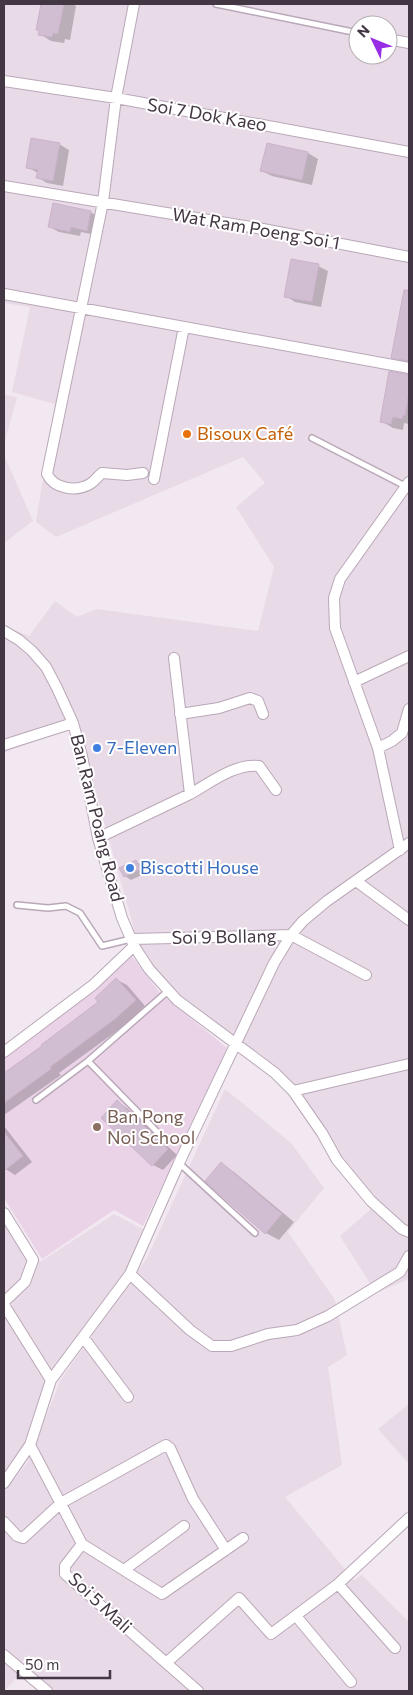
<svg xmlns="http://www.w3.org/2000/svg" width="413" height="1695" font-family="Commissioner,sans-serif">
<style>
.residential{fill:#e9dae8;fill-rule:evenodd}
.education{fill:#ead3e6}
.shadow{fill:#0003}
.building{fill:#d2bed2;stroke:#ccb2cb}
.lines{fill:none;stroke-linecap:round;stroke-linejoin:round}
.service-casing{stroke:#b9a8b8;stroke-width:8}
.minor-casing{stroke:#b9a8b8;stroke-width:12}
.service{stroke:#fff;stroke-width:5}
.minor{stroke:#fff;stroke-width:10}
.food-dot{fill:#e8710a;stroke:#fff;stroke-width:2}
.shop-dot{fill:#3f7fe0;stroke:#fff;stroke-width:2}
.education-dot{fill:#8d6e63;stroke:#fff;stroke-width:2}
.labels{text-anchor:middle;stroke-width:4;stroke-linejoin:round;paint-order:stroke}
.street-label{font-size:18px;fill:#443744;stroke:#fff}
.food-label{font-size:18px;fill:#c56008;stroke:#fff;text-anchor:start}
.shop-label{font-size:18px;fill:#366cbe;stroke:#fff;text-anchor:start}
.education-label{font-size:18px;fill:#785e54;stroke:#fff;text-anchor:start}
</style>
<rect width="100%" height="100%" fill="#f2e8f1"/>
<path class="residential" d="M4,4H409V1279L376,1293L340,1236L378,1203L339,1154L293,1084L175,993L139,947L77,725L4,753V626L29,636L55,601L77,617L97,609L258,631L274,567L236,507L265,483L243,457L56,537L36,522L55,404L12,392L30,307L4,303ZM358,25H388V55H358Z
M4,395L17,397L4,445Z
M4,455L33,521L4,543Z
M225,1089L291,1143L324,1188L288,1232L335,1300L347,1355L328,1367L342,1465L285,1497L354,1580L362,1575L409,1622V1691H55L27,1668L4,1691V1492L27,1463L61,1379L147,1258Z
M4,1206L40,1262L114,1214L143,1229L125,1273L46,1382L24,1445L4,1475Z
M409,1404V1464L378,1429Z"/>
<path class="education" d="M131,955L160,993L227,1048L143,1226L114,1210L42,1259L4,1198V1057Z"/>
<path class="shadow" d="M42,4H72L76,6L70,40L65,39L64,43L51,41L40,34V31L37,29Z
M59,144L69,150L63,186L47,183L37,177L38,173L27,167Z
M267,145L308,153L318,159L312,185L272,176L262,171Z
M90,212L100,217L96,235L81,232L80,236L59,232L50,227Z
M318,266L328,271L321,307L295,302L286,296Z
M404,298L409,299V365L393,357Z
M408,376L409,424L404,423L403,430L393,428L381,421Z
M135,861L142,865L146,873L131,880L125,876Z
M117,980L127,985L145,1006L125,1025L59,1073L61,1075L4,1115V1075L43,1047L100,1002Z
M117,1102L127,1108L177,1155L163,1170L153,1165Z
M4,1126L32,1162L15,1175L4,1168Z
M221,1164L234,1172L294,1222L279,1240L266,1233Z"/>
<path class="building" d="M41,4H64L58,34L53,33L52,37L38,35L39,30H36Z
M31,138L60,143L53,181L36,178L38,170L26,168Z
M267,143L308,152L302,180L260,171Z
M53,203L91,211L87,231L71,227L70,232L48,227Z
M291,259L319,264L312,302L284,297Z
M404,290H409V361L391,358Z
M389,371L409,375V392L405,416L403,415L402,419L393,417L391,424L380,422Z
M136,860L140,869L124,877L119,868Z
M116,978L136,1000L115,1019L50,1067L51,1069L4,1103V1073L42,1046L41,1045L98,1002L95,998Z
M117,1100L168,1149L152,1166L101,1118Z
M4,1132L23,1156L4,1171Z
M221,1162L282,1214L265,1234L205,1181Z"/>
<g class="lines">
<defs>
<path id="service" d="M216,4L358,33
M312,438L407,487
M17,905L48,908L66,906L80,913L102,946L131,939
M36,1100L88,1061
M166,1141L88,1061L168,991
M179,1163L255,1233"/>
<path id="minor" d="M134,4L116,98L103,202L47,474C54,489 76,492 90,484C95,481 98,476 102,473L127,475L143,473
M388,39L409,43
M4,81L116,98L409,152
M4,186L263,229L409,257
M4,294L409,368
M154,479L184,327
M4,631L19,640L32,651L46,667L57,688L73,723L82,756L98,838L122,918L134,946L149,969L177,1000L275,1073L293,1091L322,1133L337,1160L371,1201L402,1229L409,1232
M354,682L409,656
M180,714L219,708L250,698L258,701L263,714
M4,745L73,723
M378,748L392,741L402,733L409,709
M190,794C210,783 235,763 259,766L276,790
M98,838L190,794L174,658
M400,850L378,748L335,628L334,598L340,579L409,482
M356,881L409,920
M132,939L291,935L366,975
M4,1052L93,985L134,946
M293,1091L409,1064
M4,1213L33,1260L25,1282L4,1302
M130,1274L190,1330L212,1346H231L268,1334L297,1330L328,1316L400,1272L409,1256
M4,1305L51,1380
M83,1337L128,1397
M30,1445L82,1544L65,1566V1574L198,1691
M4,1483L30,1445L51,1380L130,1274L179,1163L274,963L291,935L303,921L327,901L409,843
M4,1522L17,1536L23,1538L61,1503L166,1445L170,1448L193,1499L226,1550
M82,1544L162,1594L243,1538
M124,1570L184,1526
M338,1584L395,1648
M296,1616L351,1682
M4,1655L47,1691
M166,1663L239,1598L271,1634L338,1584L409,1518"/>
</defs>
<use href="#service" class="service-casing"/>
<use href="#minor" class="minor-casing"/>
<use href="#service" class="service"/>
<use href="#minor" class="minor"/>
</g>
<circle class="food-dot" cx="187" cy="434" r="5"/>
<g class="shop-dot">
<circle cx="97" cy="748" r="5"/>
<circle cx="130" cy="868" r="5"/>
</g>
<circle class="education-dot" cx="97" cy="1127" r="5"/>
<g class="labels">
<g class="street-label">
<text transform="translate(207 115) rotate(10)" y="6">Soi 7 Dok Kaeo</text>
<text transform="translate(256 229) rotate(10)" y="6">Wat Ram Poeng Soi 1</text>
<text transform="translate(97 818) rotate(76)" y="6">Ban Ram Poang Road</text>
<text transform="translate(224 937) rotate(-1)" y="6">Soi 9 Bollang</text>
<text transform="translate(100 1603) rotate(43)" y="6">Soi 5 Mali</text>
</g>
<g class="food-label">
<text x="197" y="440">Bisoux Café</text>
</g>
<g class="shop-label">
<text x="107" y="754">7-Eleven</text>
<text x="140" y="874">Biscotti House</text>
</g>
<g class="education-label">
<text x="107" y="1123">Ban Pong<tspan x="107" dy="21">Noi School</tspan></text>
</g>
</g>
<rect width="413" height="1695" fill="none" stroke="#443744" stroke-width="10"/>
<g transform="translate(373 40) rotate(313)"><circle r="24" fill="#ffffff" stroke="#b4afb4"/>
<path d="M0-4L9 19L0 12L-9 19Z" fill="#972de4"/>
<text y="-8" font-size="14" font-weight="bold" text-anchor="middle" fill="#443744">N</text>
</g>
<path d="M18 1670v8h92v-8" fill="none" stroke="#443744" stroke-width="2.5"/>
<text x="25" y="1670" font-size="15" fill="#443744" stroke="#ffffff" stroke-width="4" paint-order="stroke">50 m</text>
</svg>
